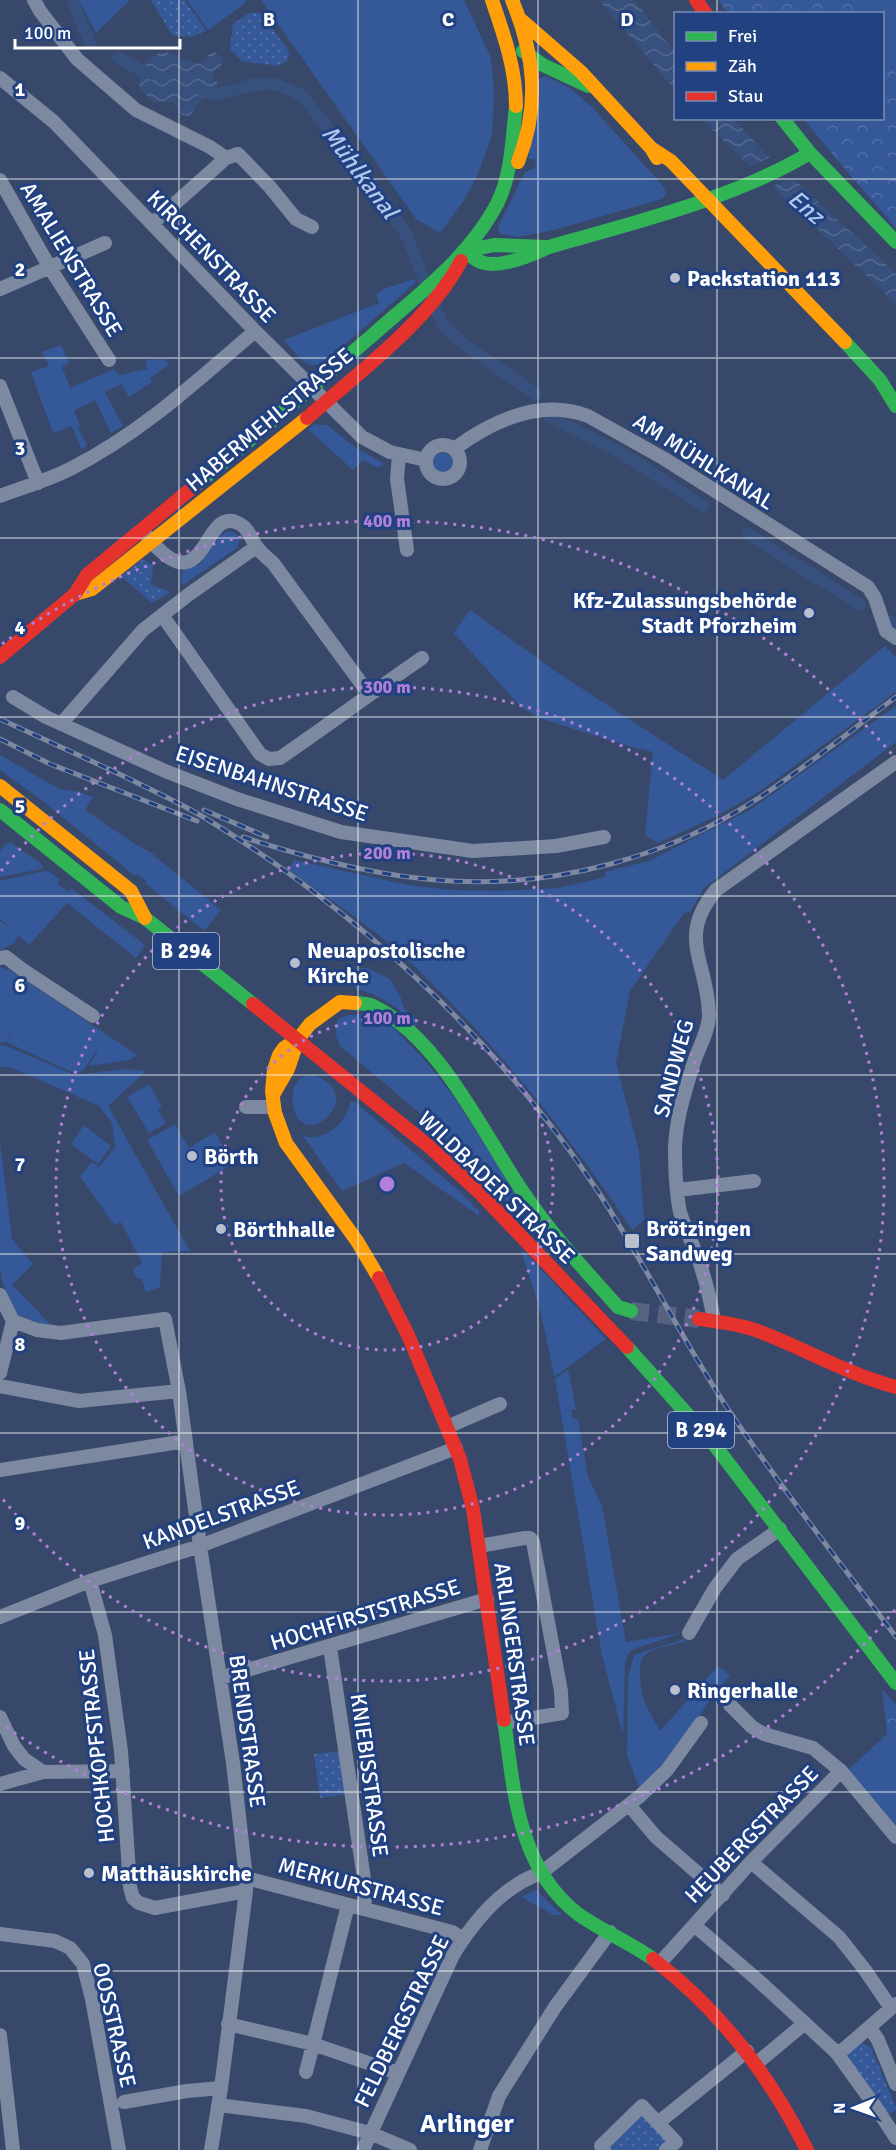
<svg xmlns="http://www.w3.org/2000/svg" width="896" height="2150" font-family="Signika,sans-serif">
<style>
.green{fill:#355898}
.forest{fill:url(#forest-crowns)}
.park{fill:url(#park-dots)}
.water{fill:url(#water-waves)}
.pier{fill:#37486b}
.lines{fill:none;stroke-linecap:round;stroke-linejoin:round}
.canal{stroke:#38507d;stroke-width:12}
.secondary-tunnel{stroke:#556381;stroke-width:18;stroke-dasharray:18 9;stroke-linecap:butt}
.street{stroke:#7c89a1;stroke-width:14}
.fast{stroke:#30b455;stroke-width:14}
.slow{stroke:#ff9f0a;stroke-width:14}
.jam{stroke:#e5322d;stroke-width:14}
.rail-casing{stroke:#7e89a1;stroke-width:5}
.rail{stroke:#214181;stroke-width:3;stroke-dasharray:9;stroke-linecap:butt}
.grid{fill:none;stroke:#fff;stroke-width:1.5;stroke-opacity:0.55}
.ring{fill:none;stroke:#b080d9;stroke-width:3;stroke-dasharray:3 6}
.poi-dot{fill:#b9bfcb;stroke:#214181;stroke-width:2}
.labels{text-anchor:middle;stroke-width:6;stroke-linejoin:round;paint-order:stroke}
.shield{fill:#214181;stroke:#bcc6d9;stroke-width:1.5}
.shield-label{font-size:21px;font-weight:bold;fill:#fff}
.street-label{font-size:22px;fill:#fff;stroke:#214181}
.poi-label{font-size:22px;font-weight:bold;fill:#fff;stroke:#214181;text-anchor:start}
.water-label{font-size:24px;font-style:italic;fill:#b2c8ef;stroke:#214181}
.quarter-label{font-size:26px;font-weight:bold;fill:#fff;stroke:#214181}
.grid-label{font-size:20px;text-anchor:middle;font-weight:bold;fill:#fff;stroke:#214181;stroke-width:6;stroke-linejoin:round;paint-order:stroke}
.centre{fill:#b080d9;stroke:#214181;stroke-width:3}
.ring-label{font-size:18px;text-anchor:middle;font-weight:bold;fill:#b080d9;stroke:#214181;stroke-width:6;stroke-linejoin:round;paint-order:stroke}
</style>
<defs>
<pattern id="forest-crowns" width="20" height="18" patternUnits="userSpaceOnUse" patternTransform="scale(1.5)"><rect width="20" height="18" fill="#355898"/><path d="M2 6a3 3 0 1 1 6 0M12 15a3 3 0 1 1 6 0" fill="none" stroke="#5371a7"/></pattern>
<pattern id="park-dots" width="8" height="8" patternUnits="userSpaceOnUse" patternTransform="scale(1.5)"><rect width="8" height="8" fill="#355898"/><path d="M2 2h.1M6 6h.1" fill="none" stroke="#5371a7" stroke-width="1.8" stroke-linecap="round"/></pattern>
<pattern id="water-waves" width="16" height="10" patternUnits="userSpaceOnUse" patternTransform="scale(1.5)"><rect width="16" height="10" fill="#38507d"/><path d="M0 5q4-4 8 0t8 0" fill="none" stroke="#566a90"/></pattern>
</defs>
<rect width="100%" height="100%" fill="#37486b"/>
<path class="green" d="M79,0H130L96,33Z
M187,0H245L247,2L208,30Z
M261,0H464L491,58L494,93L492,135L478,174L464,200L440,233L416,219Z
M849,0H896V74L883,53L882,14L858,13Z
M546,76L571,89L592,107L664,187L666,194L662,199L554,230L518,237L500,234L498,227L525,172L535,168L536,159H528L539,79Z
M414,279L416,282L326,361C306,373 297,354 284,340L379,303L376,295L383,289Z
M61,345L69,363L62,367L70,388L114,369L119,375L147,369L146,360L164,359L169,364L150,379L152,382L129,397L121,384L105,392L123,426L111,433L95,400L74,411L80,425L78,427L87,446L81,449L72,426L53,433L31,372L49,366L42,352Z
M315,424L327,425L355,447L384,464L378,468L363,460L353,470L308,429Z
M433 463a10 10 0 1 1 20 0a10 10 0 1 1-20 0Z
M227,531L234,532L240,538L237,548L183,585L180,581L182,571L199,565L221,535Z
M470,610L561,675L723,780L885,646L896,658V692L760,791L719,815L658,843L645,835L653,752L625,745L539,718L521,707L454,633Z
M896,706V742L704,888L690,912L684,913L630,991L616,1063L639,1151L644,1220L632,1230C584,1157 532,1090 473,1026C449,1001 425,975 399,952C365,922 326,897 289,870L294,860L408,885L451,890L497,891L558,888L606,877L605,872L649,861L750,810Z
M0,755L59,789L80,792L93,797L85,810L135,844L150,852L221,910L204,931L145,883L146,881L137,874L135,876L44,802L0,770Z
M11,843L43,865L42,869L0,877V851L5,844Z
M45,871L50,872L60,880L57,883L68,892L71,888L145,945L136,958L67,903L29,945L18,935L15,943L0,950V921L16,933L0,919V881Z
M0,967L10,970L137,1055L130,1060L89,1066L98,1049H97L84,1070L76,1074L6,1042L21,1021L5,1042L0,1043Z
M360,968H367L390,979L400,996L404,1008L418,1021L416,1026C400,1008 379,994 356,989C351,979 352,975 360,968Z
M362,1014L376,1017L392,1026L429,1065L457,1101L549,1247L494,1187L422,1115L340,1046C335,1036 335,1030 338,1019L349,1015Z
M4,1045L75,1075L126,1069L146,1071L108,1106L190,1251L162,1252L160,1287L146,1292L141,1278L137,1279L133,1269L142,1263L121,1222L114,1225L80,1176L92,1162L99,1167L115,1147L112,1123L99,1106L10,1067H0V1046Z
M310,1075C333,1079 347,1099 326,1118C292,1147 279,1078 310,1075Z
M149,1084L162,1107L158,1110L166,1123L149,1133L127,1097Z
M354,1101L459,1191L479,1211V1216L404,1163L342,1191L303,1136C325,1142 347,1123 350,1102Z
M175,1124L189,1148L215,1132L233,1164L179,1196L147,1140Z
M84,1125L111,1146L98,1164L71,1144Z
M0,1142L12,1239L33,1264L12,1285L55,1329L18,1315L3,1285L0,1268Z
M523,1250L606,1339L554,1377C547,1334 536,1293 521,1252Z
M568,1369L576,1409L571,1410L573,1419H578L588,1477L602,1506L626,1642L681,1633L632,1650L628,1654L625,1665L623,1735L602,1655L555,1379Z
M684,1639L686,1641C673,1645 655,1647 645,1655C636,1661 641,1692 644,1701C648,1711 655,1721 660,1731L718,1666L730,1675L717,1690L663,1769L640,1790L627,1755L628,1677L634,1655Z
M887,1734L896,1744V1828L848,1770Z
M536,1890L562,1915H554L521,1897Z"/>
<path class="forest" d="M718,0H849L858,13H728Z
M883,53L896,74V228L838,161L804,119L882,118Z
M882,1689L896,1705V1744L887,1734Z"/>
<path class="park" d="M151,0H184L206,30L192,37L172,35Z
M249,13H261L290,53L287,61L279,66L242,61L230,49L233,24Z
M143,559L153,566L151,585L171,592L152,603L121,576Z
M339,1751L345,1794L320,1798L314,1754Z
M862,2042L871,2048L896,2107V2110L886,2116L844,2058Z
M643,2115L667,2142L658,2150H610L607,2147Z"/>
<path class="water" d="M599,0H634L675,52V90Z
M165,52C178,54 187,64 201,63L209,54L215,52L223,59C222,66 219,69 213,73V80L218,82L215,99C196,94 200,107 189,116L182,115L173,102H155L140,90C136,70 145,56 165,52Z
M702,119H734L765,153L896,273V305C833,241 764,183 702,119Z"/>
<path class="pier" d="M773,156L796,177L768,188L746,168Z"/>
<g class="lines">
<path class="canal" d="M72,0L90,43
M118,58L140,70L153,74
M201,90L216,95L251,85L275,84L302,95L366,177L406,234L442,324L465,345L536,394
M550,417L620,452L703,506
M748,534L860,605
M884,619L896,624"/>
<path class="secondary-tunnel" d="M631,1311L699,1319"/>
<path class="street" d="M34,0L40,11L77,59L136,110L210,147L226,158L152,224
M0,78L54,122L255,331L362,437L390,452L426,460
M226,158L238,154L270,187L296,219L312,227
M0,180L50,268L109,360
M0,289L105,243
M0,386L38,483
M426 462a17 17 0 1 1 34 0a17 17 0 1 1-34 0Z
M454,449C492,421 540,398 588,416L663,458L868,587L875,598L886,631L896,638
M399,454L397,479L407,550
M0,496C24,487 49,480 72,468C141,433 197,381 255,331
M146,535C208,612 201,501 240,524C249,529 251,539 256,546C260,552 267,558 273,563L369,694
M162,615L260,754L269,759L280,758C328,725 374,691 422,658
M13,697L46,717L165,771L237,799L341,832L473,851L556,846L604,837
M61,724L143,630L188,595L256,547
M0,958L6,957L23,970L93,1016
M246,1107H274
M678,1190L754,1181
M0,1295L13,1321L0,1373
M13,1321L37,1330L61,1333L165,1319L179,1391L200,1546L233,1763L246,1878V1891L221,2088L211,2150
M714,1321C711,1302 706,1282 700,1264C694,1246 685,1229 680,1212C676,1192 675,1168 675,1148C676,1117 686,1088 695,1059C700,1046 709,1029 709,1015C708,962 676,938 716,890L896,762
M0,1386L79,1401L179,1391
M447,1427L500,1404
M0,1470L186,1441
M479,1546L525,1538H530L533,1542L561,1691L562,1713L504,1723
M90,1581L105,1635L121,1751L130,1887L133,1898L139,1903L155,1908L246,1891
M0,1617L90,1581L200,1546L456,1448
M689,1633L715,1588L737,1559L780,1529
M330,1647L364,1879L366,1895L363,1909
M220,1678L487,1599
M729,1693L730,1705L752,1727L764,1734L813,1748L841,1771
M0,1717L14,1746L24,1759L43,1772L123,1771
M0,1784L43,1772
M629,1805L656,1837L723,1895
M751,1862L839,1937L865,1970L891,2008
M246,1878L452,1932L463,1939
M694,1925L760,1982L836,2052L875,2106L896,2138
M0,1934L55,1941L70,1948L83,1964L92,1999L119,2150
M659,1964L751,1862L841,1771L896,1837
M228,2024L313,2044L398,2073
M870,2028L878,2040L896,2084
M0,2035L13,2150
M836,2052L843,2050L896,2004
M757,2063L805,2023
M306,2072L348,1905
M124,2102L187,2091L221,2088
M218,2105L306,2116L370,2133L410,2150
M659,2122L747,2051
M363,2150L453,1955C474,1921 502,1886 541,1873L640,1796L667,1770L701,1723
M480,2150L499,2096L555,2007L610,1932
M604,2150L601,2146L642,2106L676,2142L666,2150"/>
<path class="fast" d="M523,51L543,65L588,86
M782,118L810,153L896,242
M465,251C470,255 475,260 481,262C499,269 532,255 549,247C635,222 733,199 810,153
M465,251L494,245L546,247
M845,342L880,380L896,406
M197,484C257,434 316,384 375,333C419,294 469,257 497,204C512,174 512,139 516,106
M0,810L121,907L145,918L253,1004
M355,1003C361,1004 368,1003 373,1006C440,1037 484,1136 525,1195C552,1235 586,1271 618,1307L631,1311
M627,1347L713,1443L896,1683
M504,1720C514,1789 517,1867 578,1914C602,1931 629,1942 653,1959"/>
<path class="slow" d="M492,0C504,35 516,69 516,106
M512,0C535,55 540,106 518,162
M520,19L581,72L651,148L657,158
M651,148L671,161L845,342
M75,594L92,589L307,418
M0,786L131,891L145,918
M355,1003L340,1002L310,1024L299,1038L284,1048L279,1055L274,1070L272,1091L275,1113L286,1143L357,1241L379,1278
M273,1095L288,1069L298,1040"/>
<path class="jam" d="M696,0L706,14
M307,418C357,374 430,320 461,261
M0,657L75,594L87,575L197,484
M253,1004L431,1148L478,1191L627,1347
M379,1278L408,1335L460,1459L473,1509L504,1720
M699,1319C719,1322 739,1324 758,1331C805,1349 847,1374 896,1387
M653,1959C719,2009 770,2076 807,2150"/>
<defs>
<path id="rail" d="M0,719L115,772
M0,739L50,764L197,821
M109,769C139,784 170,798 200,815C355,908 497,1039 597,1190C643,1260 680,1336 726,1406C779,1485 838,1560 896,1637
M204,810L267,837
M243,837C310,859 380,877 451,881C557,887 668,857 757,799C805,768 850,731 896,697"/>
</defs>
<use href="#rail" class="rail-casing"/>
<use href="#rail" class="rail"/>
</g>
<path class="grid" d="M179,0V2150M358,0V2150M538,0V2150M717,0V14M717,118V2150M0,179H896M0,358H896M0,538H896M0,717H896M0,896H896M0,1075H896M0,1254H896M0,1433H896M0,1612H896M0,1792H896M0,1971H896"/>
<g class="ring">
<circle cx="387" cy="1184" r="166"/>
<circle cx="387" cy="1184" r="331"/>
<path d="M1 871A497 497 0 1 1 1 1497"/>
<path d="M895 1610A663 663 0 0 1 2 1724M2 644A663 663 0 0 1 895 758"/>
</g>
<g class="poi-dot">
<circle cx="675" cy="278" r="6"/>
<circle cx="809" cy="613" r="6"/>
<circle cx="295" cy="963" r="6"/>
<circle cx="192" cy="1156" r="6"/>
<circle cx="221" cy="1229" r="6"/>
<rect x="624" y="1233" width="16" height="16" rx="3"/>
<circle cx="675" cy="1690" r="6"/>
<circle cx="89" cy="1873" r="6"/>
</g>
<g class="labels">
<g class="shield">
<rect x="153" y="933" width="66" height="36" rx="4.5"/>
<rect x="668" y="1412" width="66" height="36" rx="4.5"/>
</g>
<g class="shield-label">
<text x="186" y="958">B 294</text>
<text x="701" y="1437">B 294</text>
</g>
<g class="street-label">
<text transform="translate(212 256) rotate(46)" y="8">KIRCHENSTRASSE</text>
<text transform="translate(72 259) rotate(59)" y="8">AMALIENSTRASSE</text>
<text transform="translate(269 419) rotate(-40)" y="8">HABERMEHLSTRASSE</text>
<text transform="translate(704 461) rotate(32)" y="8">AM MÜHLKANAL</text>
<text transform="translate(272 783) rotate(18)" y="8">EISENBAHNSTRASSE</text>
<text transform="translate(673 1068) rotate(-75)" y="8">SANDWEG</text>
<text transform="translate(497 1187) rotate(44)" y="8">WILDBADER STRASSE</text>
<text transform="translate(221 1514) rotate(-20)" y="8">KANDELSTRASSE</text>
<text transform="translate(365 1614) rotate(-17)" y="8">HOCHFIRSTSTRASSE</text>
<text transform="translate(515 1654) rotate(82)" y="8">ARLINGERSTRASSE</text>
<text transform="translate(248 1731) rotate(82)" y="8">BRENDSTRASSE</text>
<text transform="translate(96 1746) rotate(-96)" y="8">HOCHKOPFSTRASSE</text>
<text transform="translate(370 1775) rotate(82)" y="8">KNIEBISSTRASSE</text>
<text transform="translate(751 1834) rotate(-46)" y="8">HEUBERGSTRASSE</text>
<text transform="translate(361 1886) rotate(15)" y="8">MERKURSTRASSE</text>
<text transform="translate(401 2021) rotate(-64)" y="8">FELDBERGSTRASSE</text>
<text transform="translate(115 2025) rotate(77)" y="8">OOSSTRASSE</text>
</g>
<g class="poi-label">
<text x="687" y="286">Packstation 113</text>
<text x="797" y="608" text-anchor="end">Kfz-Zulassungsbehörde<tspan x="797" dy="25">Stadt Pforzheim</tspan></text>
<text x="307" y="958">Neuapostolische<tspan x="307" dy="25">Kirche</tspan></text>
<text x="204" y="1164">Börth</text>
<text x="646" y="1236">Brötzingen<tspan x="646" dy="25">Sandweg</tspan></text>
<text x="233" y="1237">Börthhalle</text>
<text x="687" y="1698">Ringerhalle</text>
<text x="101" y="1881">Matthäuskirche</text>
</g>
<g class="water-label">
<text transform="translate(360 172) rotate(53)" y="8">Mühlkanal</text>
<text transform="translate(806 207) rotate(40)" y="8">Enz</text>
</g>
<g class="quarter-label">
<text x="467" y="2132">Arlinger</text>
</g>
</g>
<g class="grid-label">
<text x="269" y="26">B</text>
<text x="448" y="26">C</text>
<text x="627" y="26">D</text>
<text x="20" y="96">1</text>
<text x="20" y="276">2</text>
<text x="20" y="455">3</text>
<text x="20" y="634">4</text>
<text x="20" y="813">5</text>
<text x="20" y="992">6</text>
<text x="20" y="1171">7</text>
<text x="20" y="1351">8</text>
<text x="20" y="1530">9</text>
</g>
<circle cx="387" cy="1184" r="9" class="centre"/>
<g class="ring-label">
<text x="387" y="527">400 m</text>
<text x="387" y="693">300 m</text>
<text x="387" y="859">200 m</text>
<text x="387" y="1024">100 m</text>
</g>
<rect x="674" y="12" width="210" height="108" fill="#214181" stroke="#7a8db3" stroke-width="1.5"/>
<rect x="686" y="32" width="30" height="9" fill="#30b455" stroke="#7a8db3" stroke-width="1.5"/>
<text x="728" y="42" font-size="18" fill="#ffffff">Frei</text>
<rect x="686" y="62" width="30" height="9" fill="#ff9f0a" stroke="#7a8db3" stroke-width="1.5"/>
<text x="728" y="72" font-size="18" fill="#ffffff">Zäh</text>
<rect x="686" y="92" width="30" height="9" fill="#e5322d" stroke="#7a8db3" stroke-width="1.5"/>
<text x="728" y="102" font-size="18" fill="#ffffff">Stau</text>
<g transform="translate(854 2108) rotate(269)" stroke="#214181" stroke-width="4.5" paint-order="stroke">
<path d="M0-4.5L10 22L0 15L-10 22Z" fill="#ffffff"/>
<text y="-9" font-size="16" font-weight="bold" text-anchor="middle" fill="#ffffff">N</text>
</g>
<path d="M15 39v9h165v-9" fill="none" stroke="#ffffff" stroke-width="3"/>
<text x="24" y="39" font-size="18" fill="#ffffff" stroke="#214181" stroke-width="4.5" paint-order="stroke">100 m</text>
</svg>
